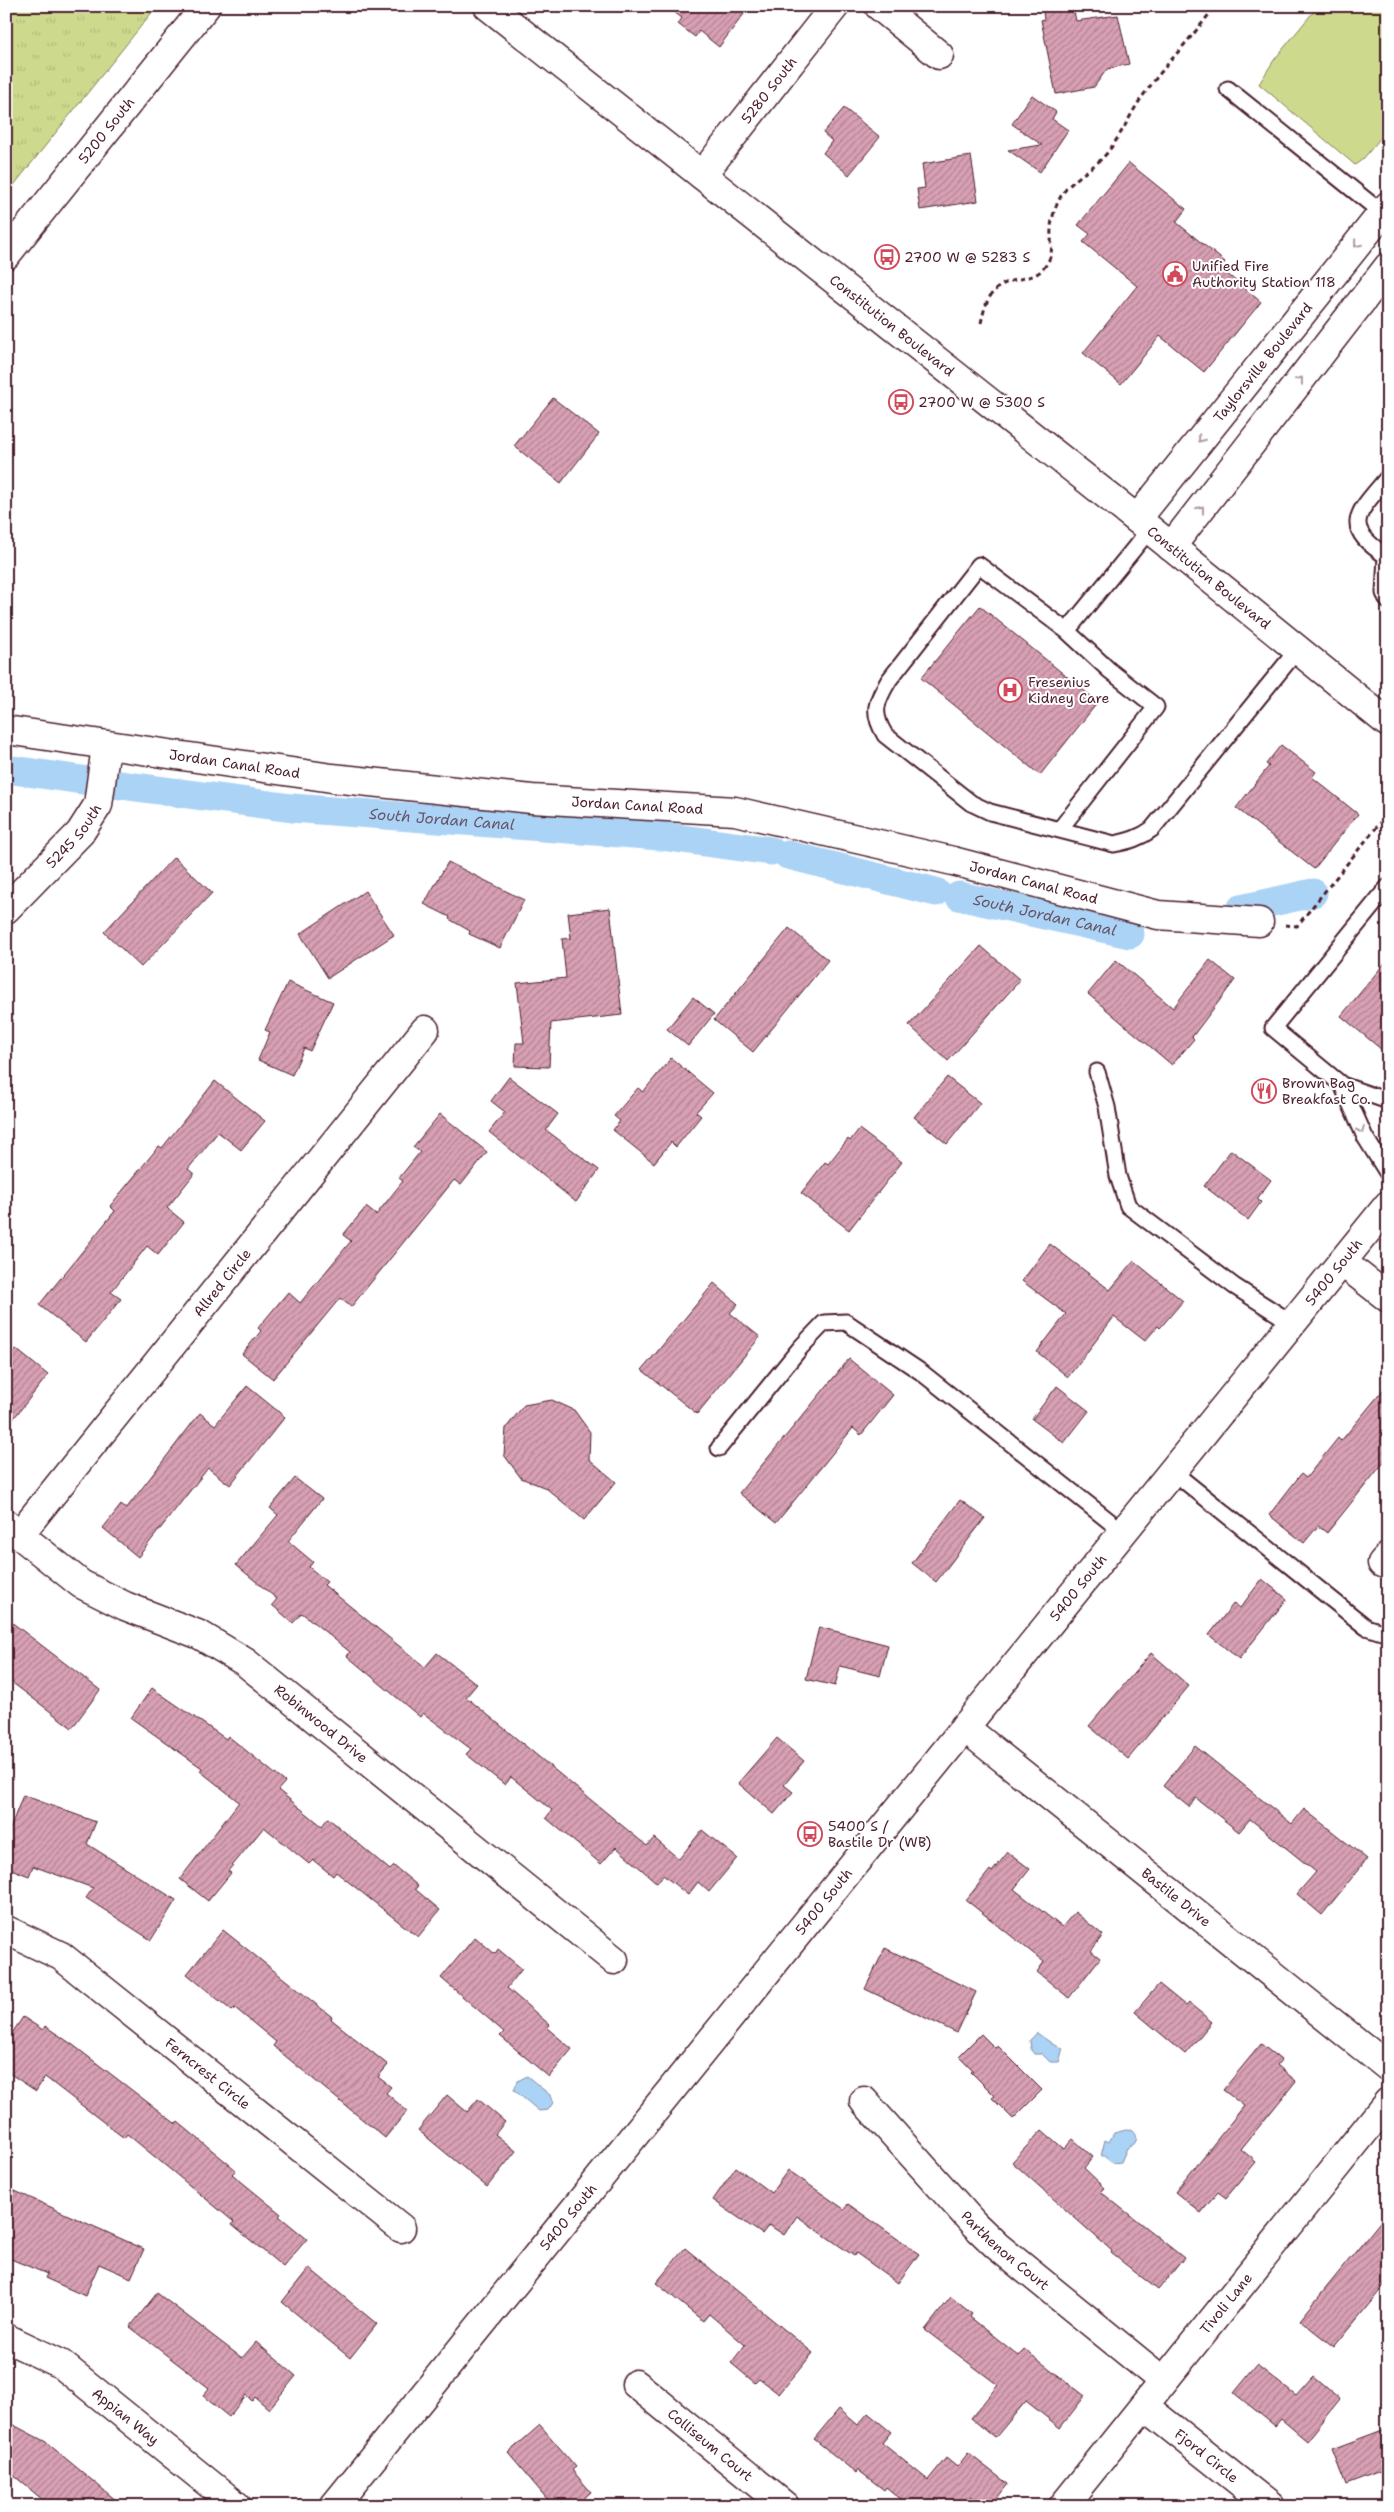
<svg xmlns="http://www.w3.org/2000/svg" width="1394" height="2512" font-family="'Shantell Sans',sans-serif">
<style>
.green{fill:#cdda8e;stroke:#8c7c5c}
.park{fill:url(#park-tufts);stroke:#8c7c5c}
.water{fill:#abd3f5;stroke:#848ba4}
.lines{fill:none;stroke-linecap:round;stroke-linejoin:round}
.canal{stroke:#abd3f5;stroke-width:29}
.building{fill:url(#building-hatch);stroke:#4a1f2b}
.service-casing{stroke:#4a1f2b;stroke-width:19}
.minor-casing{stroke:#4a1f2b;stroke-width:31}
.secondary-casing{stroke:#4a1f2b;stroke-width:31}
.primary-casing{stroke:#4a1f2b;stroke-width:31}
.path{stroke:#4a1f2b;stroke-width:3;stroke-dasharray:5 4;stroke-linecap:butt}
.service{stroke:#fff;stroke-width:15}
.minor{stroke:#fff;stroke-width:28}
.secondary{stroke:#fff;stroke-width:28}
.primary{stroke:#fff;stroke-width:28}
.oneway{stroke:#ae9aa0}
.labels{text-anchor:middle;stroke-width:4;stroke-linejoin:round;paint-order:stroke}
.street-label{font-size:14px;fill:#4a1f2b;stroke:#fff}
.poi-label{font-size:14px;fill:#4a1f2b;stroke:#fff;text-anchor:start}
.water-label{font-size:15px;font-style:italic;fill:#675568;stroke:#fff}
</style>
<defs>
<pattern id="park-tufts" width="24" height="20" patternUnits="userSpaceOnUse" patternTransform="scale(1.25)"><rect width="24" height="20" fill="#cdda8e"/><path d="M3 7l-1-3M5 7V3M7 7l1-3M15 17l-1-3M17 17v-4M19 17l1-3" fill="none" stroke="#b2bb7b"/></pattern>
<pattern id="building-hatch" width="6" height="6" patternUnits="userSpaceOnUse" patternTransform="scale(1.25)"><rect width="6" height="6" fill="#d8a0b4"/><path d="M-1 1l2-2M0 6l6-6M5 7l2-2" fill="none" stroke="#b18293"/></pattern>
</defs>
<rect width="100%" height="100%" fill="#fff"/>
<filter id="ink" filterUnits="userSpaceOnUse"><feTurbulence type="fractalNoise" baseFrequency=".02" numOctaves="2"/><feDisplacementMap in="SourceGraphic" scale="10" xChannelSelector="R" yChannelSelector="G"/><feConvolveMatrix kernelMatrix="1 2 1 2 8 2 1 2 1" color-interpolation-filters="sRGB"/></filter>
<g filter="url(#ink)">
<path class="green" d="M1318,6H1388V129L1363,159L1355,165L1259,84L1274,60Z"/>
<path class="park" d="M6,6H157L6,195Z"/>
<path class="water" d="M1037,2033L1054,2045L1063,2048L1059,2062H1050L1042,2054H1034L1031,2050L1030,2040Z
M527,2076L550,2095L553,2103L548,2110L539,2111L514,2090L518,2081Z
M1130,2129L1135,2132L1137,2139L1134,2144L1127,2148L1121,2162L1112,2163L1104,2156H1101L1105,2140L1109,2142L1114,2133Z"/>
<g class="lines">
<g class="canal">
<path d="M6,769L89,781"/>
<path id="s1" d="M113,784L292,808L660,836L771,851"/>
<path d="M788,855L936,892"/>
<path id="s2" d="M959,896L1130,934"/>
<path d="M1241,909L1313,893"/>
</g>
</g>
<path class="building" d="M666,6H750L719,47L699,31L695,37L678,24L682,18Z
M1042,6H1073L1076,21L1118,15L1129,64L1107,69L1094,87L1056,94L1041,20L1044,19Z
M1032,95L1056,112L1052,119L1068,130L1040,172L1008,150L1042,145L1012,124Z
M844,108L880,137L849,175L823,153L832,141L823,133Z
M971,156L978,201L920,210L917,189L925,188L922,164Z
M1129,163L1186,209L1176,222L1225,262L1220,268L1261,302L1204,372L1160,336L1121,384L1083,353L1137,286L1083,242L1090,234L1078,225Z
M553,398L599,434L561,483L514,446Z
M980,606L1098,702L1040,775L921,678Z
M1281,745L1316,772L1312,777L1358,814L1314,869L1236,808L1269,766L1266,764Z
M174,857L212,893L141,967L104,932Z
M448,862L524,900L500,948L469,934L470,931L449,919L450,917L424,904Z
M365,891L394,935L328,978L300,934Z
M610,908L622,1015L551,1023L549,1067L515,1066L516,1043H524L517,983L566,978L562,939L571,938L568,913Z
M789,928L828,960L753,1052L714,1020Z
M981,946L1020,980L948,1061L909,1025Z
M1388,959V1055L1341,1016Z
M1116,960L1173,1008L1210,960L1235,980L1192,1037L1194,1039L1172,1065L1088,994Z
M288,982L333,1002L310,1051L304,1048L292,1075L258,1060L270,1032L265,1030Z
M693,997L714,1014L688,1046L667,1029Z
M671,1058L713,1093L696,1112L701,1116L676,1147L671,1142L654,1163L613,1130L620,1121L614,1116L638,1088L643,1092Z
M509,1077L558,1114L546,1130L599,1170L576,1202L489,1132L505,1112L491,1101Z
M947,1077L980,1103L947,1144L914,1117Z
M215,1081L265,1121L241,1150L218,1132L188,1169L194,1174L167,1208L184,1222L158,1255L147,1246L111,1292L121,1299L86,1342L39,1305L115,1211L110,1206L159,1146L162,1148Z
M440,1114L487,1152L461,1185L454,1180L351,1307L340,1298L273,1379L242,1354L261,1331L258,1328L288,1292L300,1303L351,1241L343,1235L366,1207L376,1215L403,1181L399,1178L420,1152L413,1147Z
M859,1129L902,1162L849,1230L801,1193L825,1162L828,1164L848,1139L850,1141Z
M1231,1150L1271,1180L1257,1199L1261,1202L1248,1220L1204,1186Z
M1050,1244L1110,1290L1134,1261L1183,1301L1160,1328L1158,1326L1145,1341L1114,1317L1068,1377L1037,1352L1066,1314L1022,1281Z
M714,1283L738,1304L730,1313L760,1337L697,1414L642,1370Z
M16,1349L48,1375L6,1428V1360Z
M849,1359L893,1395L861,1435L853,1428L776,1523L739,1493Z
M1388,1384V1457L1327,1533L1318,1526L1304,1543L1269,1515L1301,1474L1306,1478L1338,1438L1341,1441Z
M247,1386L285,1417L230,1485L208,1468L138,1557L103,1528L121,1505L126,1509L200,1413L215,1425Z
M1057,1386L1089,1411L1064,1443L1032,1419Z
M552,1400L574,1410L590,1432L589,1459L616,1482L584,1520L546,1488L521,1478L504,1455L506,1428L524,1405Z
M295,1478L322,1499L288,1541L313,1562L309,1567L327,1582L324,1585L425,1667L437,1653L477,1684L466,1697L647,1846L654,1838L679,1859L702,1830L737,1858L709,1892L698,1882L688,1895L663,1875L657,1883L616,1847L601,1864L546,1818L552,1810L511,1777L505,1785L466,1754L471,1749L423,1713L420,1717L395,1696L347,1656L350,1652L302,1613L293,1623L272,1605L277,1599L236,1565L278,1515L270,1508Z
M960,1500L985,1518L936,1582L912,1563Z
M1262,1579L1287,1599L1239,1659L1209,1635L1234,1603L1240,1608Z
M6,1618L100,1690L72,1728L6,1678Z
M819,1627L888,1645L880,1676L840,1666L835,1686L806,1679Z
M1151,1653L1189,1686L1128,1759L1089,1726Z
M152,1688L226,1739L228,1736L285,1782L278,1790L322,1826L328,1818L390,1870L394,1866L418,1886L415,1889L440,1910L418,1937L336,1872L333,1876L313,1860L309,1864L264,1827L228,1871L231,1873L208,1901L180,1879L239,1802L200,1771L202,1768L131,1718Z
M777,1738L804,1761L784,1785L793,1792L774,1814L738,1783Z
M1195,1746L1292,1824L1304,1809L1367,1859L1322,1915L1297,1894L1316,1872L1250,1819L1239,1832L1196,1798L1189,1807L1163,1786Z
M23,1795L96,1822L87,1844L176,1900L151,1940L86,1898L93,1888L33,1866L29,1876L6,1867V1839Z
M1008,1852L1030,1869L1014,1889L1062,1927L1075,1912L1103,1935L1091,1951L1100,1958L1069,1998L1037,1972L1044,1962L966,1900L990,1870L992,1872Z
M223,1930L332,2017L331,2019L388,2065L378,2077L391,2087L386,2093L407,2111L385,2138L273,2046L276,2042L235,2008L232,2011L187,1974Z
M475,1937L495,1954L498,1949L522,1969L507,1988L550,2025L547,2028L572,2049L549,2077L500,2036L504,2032L441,1978Z
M885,1948L976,1992L957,2033L865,1989Z
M1159,1984L1186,2006L1189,2003L1212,2022L1185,2054L1135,2012Z
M23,2017L43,2030L45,2026L73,2045L176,2124L178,2122L236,2170L232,2174L281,2214L279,2216L307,2239L283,2267L232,2225L234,2222L127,2134L124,2138L45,2077L36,2091L6,2071V2042Z
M981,2034L995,2048L998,2046L1042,2090L1013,2119L992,2098L995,2096L971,2072L973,2070L959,2056Z
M1261,2044L1281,2060L1277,2065L1296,2081L1241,2149L1256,2162L1226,2198L1218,2192L1201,2213L1175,2192L1244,2106L1223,2090Z
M447,2095L467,2112L478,2099L505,2122L495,2134L516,2151L487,2187L418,2130Z
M1042,2130L1064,2149L1073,2139L1093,2157L1084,2168L1105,2188L1101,2192L1184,2258L1158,2290L1111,2253L1112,2251L1012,2162Z
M736,2167L771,2193L788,2170L844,2209L848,2204L919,2254L898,2283L856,2253L854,2256L797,2216L784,2235L769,2225L762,2234L713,2200Z
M6,2187L144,2249L131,2278L99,2264L85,2296L45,2278L47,2274L6,2257Z
M1388,2212V2281L1334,2347L1300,2320Z
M685,2248L813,2353L779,2394L759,2379L755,2383L731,2363L745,2345L709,2314L703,2321L656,2283Z
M309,2268L377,2324L350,2358L282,2302Z
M157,2293L242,2358L256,2342L296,2376L269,2409L255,2397L252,2401L246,2395L229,2417L203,2396L209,2388L130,2327Z
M951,2297L972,2314L970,2317L1019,2356L1024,2349L1085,2396L1060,2428L1026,2401L995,2438L971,2418L998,2385L925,2330Z
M1257,2365L1296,2396L1313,2377L1340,2400L1307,2441L1281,2419L1275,2426L1234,2393Z
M839,2409L858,2425L868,2413L891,2432L882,2443L928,2480L946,2458L957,2467L968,2453L1008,2484L991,2506H984L971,2496L964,2506H909L886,2487L884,2490L858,2470L856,2473L814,2439Z
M6,2421L46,2442L123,2506H50L6,2469Z
M540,2425L576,2467L572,2470L591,2492L575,2506H553L508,2453Z
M1388,2428V2469L1346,2485L1332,2449Z"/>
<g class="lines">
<defs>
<path id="service" d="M1228,89L1387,217
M1388,477C1358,513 1339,526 1388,557
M1150,529L1067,631L979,565L889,680C876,702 871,712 885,735L971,803L990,812L1114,844C1129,841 1140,838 1152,829L1298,649
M1386,556L1384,593L1388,601
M1060,829L1156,707L1109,670L1067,631
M1388,887L1273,1028L1342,1085L1388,1101
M1097,1072L1107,1107L1118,1176L1128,1206L1234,1286L1292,1323
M1342,1085L1365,1137L1388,1174
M719,1448L801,1347L824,1323L846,1322L921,1372L1123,1532
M1172,1471L1366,1627L1388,1634"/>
<g id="minor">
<path d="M879,6L939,55"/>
<path id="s3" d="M702,175L835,6"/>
<path id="s4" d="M6,255L206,6"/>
<path id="s5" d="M1137,519L1388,206"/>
<path d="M1171,547L1388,267"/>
<path id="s6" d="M6,730L332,778L532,799L735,811L953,861L1158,915L1259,922"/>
<path id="s7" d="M6,909L80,833L98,805L106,746"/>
<path d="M1342,1262L1388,1298"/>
<path id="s8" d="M6,1524L81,1584L125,1606L200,1635L245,1662L614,1960"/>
<path id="s9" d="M19,1535L425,1030"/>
<path d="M1382,1563L1388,1556"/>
<path id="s10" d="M964,1727L1388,2067"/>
<path id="s11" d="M6,1930L61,1956L401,2228"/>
<path id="s12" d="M864,2101L974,2224L997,2246L1163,2381"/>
<path id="s13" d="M6,2338L61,2364L237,2506"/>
<path id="s14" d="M636,2384L785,2506"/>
<path id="s15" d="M1144,2406L1270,2506"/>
<path id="s16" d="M1063,2506L1388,2102"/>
</g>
<g id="secondary">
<path id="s17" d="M488,6L1137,519L1388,723"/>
</g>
<g id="primary">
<path id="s18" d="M334,2506L1388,1205"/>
</g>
</defs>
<use href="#service" class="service-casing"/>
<use href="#minor" class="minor-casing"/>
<use href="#secondary" class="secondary-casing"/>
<use href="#primary" class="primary-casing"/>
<path class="path" d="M981,323C984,310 987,295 999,287C1014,275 1034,283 1046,265C1055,252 1050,243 1051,229C1051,219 1056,205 1061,196C1073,177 1093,170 1107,153C1123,133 1132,109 1148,89C1169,60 1194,36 1215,6
M1285,925L1297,926L1388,813"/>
<use href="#service" class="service"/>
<use href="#minor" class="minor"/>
<use href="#secondary" class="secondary"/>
<use href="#primary" class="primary"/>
</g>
<defs><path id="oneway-chevron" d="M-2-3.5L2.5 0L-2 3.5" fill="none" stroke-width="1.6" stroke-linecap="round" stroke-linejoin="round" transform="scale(1.25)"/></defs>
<g class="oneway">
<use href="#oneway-chevron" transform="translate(1357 244) rotate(129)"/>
<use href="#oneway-chevron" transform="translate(1300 380) rotate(-52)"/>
<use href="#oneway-chevron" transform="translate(1201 439) rotate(129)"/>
<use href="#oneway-chevron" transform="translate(1201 509) rotate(-52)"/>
<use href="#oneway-chevron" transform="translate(1361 1130) rotate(66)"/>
</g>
</g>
<defs>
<symbol id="bus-ring" viewBox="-11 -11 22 22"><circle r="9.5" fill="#fff" stroke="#d1495b" stroke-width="1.5"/><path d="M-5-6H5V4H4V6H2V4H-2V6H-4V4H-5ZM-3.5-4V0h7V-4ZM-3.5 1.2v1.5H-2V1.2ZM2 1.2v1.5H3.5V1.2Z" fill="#d1495b"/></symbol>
<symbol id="civic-ring" viewBox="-11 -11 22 22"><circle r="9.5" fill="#fff" stroke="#d1495b" stroke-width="1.5"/><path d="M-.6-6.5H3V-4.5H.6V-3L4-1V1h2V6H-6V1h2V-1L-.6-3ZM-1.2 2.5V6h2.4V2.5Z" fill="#d1495b"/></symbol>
<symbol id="hospital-ring" viewBox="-11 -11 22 22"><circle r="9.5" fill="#fff" stroke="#d1495b" stroke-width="1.5"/><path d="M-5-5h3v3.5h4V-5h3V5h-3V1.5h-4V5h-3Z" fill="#d1495b"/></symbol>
<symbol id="restaurant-ring" viewBox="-11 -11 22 22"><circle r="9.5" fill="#fff" stroke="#d1495b" stroke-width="1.5"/><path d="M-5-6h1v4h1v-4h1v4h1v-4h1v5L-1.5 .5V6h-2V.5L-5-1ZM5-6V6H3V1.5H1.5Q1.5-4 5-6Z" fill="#d1495b"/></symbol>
</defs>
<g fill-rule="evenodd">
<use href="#bus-ring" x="873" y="243" width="28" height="28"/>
<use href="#civic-ring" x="1161" y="260" width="28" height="28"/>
<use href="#bus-ring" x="887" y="388" width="28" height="28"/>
<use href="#hospital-ring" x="996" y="676" width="28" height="28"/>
<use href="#restaurant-ring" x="1250" y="1077" width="28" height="28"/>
<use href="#bus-ring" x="796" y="1820" width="28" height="28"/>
</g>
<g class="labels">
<g class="street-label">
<text dy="5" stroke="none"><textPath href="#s3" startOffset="108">5280 South</textPath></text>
<text dy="5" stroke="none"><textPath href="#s4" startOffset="160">5200 South</textPath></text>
<text dy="5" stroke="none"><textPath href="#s17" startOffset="515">Constitution Boulevard</textPath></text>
<text dy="5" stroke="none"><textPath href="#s5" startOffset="201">Taylorsville Boulevard</textPath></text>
<text dy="5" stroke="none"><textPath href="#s17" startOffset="920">Constitution Boulevard</textPath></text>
<text dy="5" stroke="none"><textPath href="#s6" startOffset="231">Jordan Canal Road</textPath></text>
<text dy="5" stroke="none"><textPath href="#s6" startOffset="636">Jordan Canal Road</textPath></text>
<text dy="5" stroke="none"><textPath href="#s7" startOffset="100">5245 South</textPath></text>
<text dy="5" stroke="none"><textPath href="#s6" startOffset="1041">Jordan Canal Road</textPath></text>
<text dy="5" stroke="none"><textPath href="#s18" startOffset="1588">5400 South</textPath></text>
<text dy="5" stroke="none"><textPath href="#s9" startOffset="324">Allred Circle</textPath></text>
<text dy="5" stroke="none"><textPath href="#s18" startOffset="1182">5400 South</textPath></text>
<text dy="5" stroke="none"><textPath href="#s8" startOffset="376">Robinwood Drive</textPath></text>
<text dy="5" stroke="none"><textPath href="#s10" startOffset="272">Bastile Drive</textPath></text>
<text dy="5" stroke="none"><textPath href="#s18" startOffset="778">5400 South</textPath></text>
<text dy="5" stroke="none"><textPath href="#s11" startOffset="249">Ferncrest Circle</textPath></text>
<text dy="5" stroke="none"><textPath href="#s18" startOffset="372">5400 South</textPath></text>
<text dy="5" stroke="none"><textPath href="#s12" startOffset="206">Parthenon Court</textPath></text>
<text dy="5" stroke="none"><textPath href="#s16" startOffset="260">Tivoli Lane</textPath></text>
<text dy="5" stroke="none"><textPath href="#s13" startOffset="144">Appian Way</textPath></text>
<text dy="5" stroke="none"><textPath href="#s14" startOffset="96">Colliseum Court</textPath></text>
<text dy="5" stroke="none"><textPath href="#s15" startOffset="80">Fjord Circle</textPath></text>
</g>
<g class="poi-label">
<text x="904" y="262">2700 W @ 5283 S</text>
<text x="1192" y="271">Unified Fire<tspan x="1192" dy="16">Authority Station 118</tspan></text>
<text x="918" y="407">2700 W @ 5300 S</text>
<text x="1028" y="687">Fresenius<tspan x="1028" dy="16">Kidney Care</tspan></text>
<text x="1282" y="1088">Brown Bag<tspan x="1282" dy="16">Breakfast Co.</tspan></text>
<text x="828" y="1831">5400 S /<tspan x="828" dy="16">Bastile Dr (WB)</tspan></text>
</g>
<g class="water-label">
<text dy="5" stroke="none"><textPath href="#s1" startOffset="331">South Jordan Canal</textPath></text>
<text dy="5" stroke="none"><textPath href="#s2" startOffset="88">South Jordan Canal</textPath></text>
</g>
</g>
<rect width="1394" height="2512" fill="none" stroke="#fff" stroke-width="25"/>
<rect x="12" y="12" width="1369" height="2487" fill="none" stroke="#4a1f2b" stroke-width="2" filter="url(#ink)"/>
</svg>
